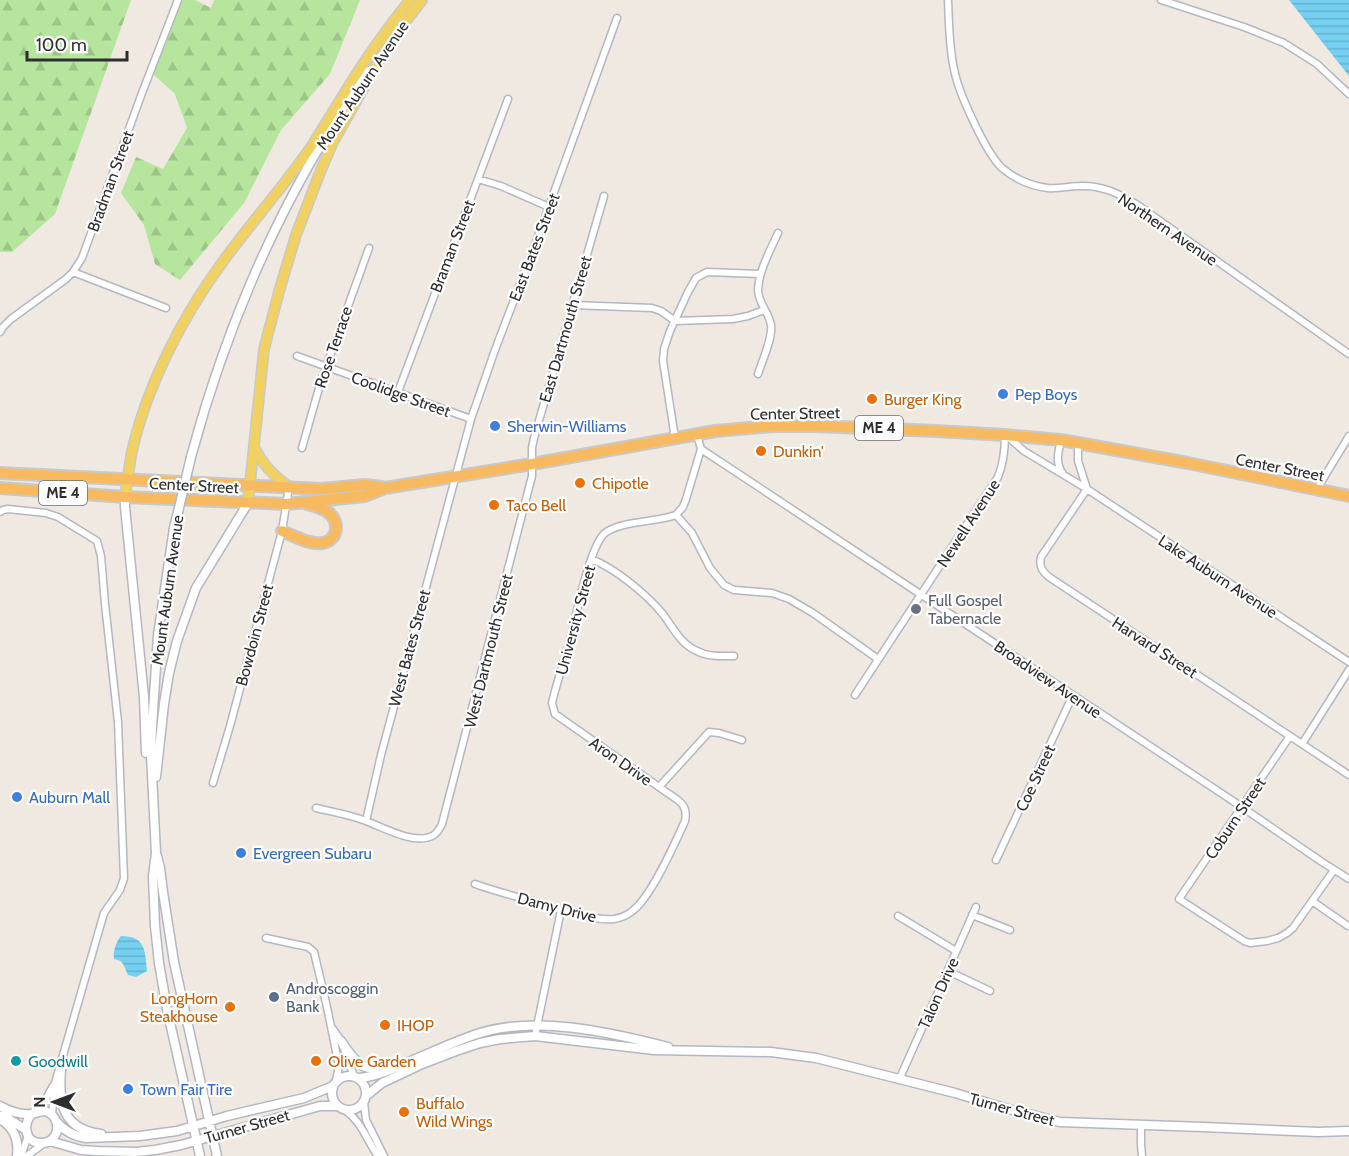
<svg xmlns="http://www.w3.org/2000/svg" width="1349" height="1156" font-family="Cabin,sans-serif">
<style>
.forest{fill:url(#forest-firs)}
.water{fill:url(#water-rules)}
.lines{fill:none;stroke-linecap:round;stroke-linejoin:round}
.minor-casing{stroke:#b4b7c1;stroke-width:9}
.secondary-casing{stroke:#b4b7c1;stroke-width:11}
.primary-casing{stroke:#c9c9c9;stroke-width:12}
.trunk-casing{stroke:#c9c9c9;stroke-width:14}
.minor{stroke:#fff;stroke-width:6}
.secondary{stroke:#fff;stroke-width:8}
.primary{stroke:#f2d163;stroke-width:9}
.trunk{stroke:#f8ba60;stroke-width:10}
.secondary-bridge-casing{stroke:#b4b7c1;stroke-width:11;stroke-linecap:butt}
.secondary-bridge{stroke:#fff;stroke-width:8}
.shop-dot{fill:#3f7fe0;stroke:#fff;stroke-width:2}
.food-dot{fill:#e8710a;stroke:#fff;stroke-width:2}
.worship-dot{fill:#6b7280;stroke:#fff;stroke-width:2}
.service-dot{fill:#5c6f8a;stroke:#fff;stroke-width:2}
.culture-dot{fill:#0f9aa8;stroke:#fff;stroke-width:2}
.labels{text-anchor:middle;stroke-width:4.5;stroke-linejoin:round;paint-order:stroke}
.shield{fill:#fff;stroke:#6d6d6d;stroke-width:1.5}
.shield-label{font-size:15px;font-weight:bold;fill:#2e2e2e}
.street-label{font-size:16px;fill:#2e2e2e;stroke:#fff}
.shop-label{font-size:16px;fill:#366cbe;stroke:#fff;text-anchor:start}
.food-label{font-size:16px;fill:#c56008;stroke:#fff;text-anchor:start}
.worship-label{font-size:16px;fill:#5b616d;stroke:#fff;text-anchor:start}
.service-label{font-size:16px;fill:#4e5e75;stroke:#fff;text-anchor:start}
.culture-label{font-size:16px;fill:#0d838f;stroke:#fff;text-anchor:start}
</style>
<defs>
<pattern id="forest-firs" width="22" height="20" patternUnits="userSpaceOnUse" patternTransform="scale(1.5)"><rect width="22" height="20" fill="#b6e59e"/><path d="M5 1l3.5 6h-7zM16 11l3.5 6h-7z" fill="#9dc588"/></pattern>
<pattern id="water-rules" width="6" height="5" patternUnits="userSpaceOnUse" patternTransform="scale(1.5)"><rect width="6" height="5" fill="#75cff0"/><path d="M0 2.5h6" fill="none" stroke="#66b2ce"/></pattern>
</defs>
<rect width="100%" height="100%" fill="#efe9e1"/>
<path class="forest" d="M0,0H131L55,214L12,252H0Z
M178,0H195L211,8L214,0H360L330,74L281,130L244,203L180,280L155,264L144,225L121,193L136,157L163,169L187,128L175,94L151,72Z"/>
<path class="water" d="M1289,0H1349V76Z
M121,936C146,936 145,951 147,971L136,977L128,975C124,967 124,960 114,959C113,951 116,942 121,936Z"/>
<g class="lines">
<defs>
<path id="minor" d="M948,0C949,23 949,47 954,69C958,92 986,153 1002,168C1015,179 1031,186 1048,188C1059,189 1069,186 1080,186C1101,185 1118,193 1136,204L1349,354
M1161,0L1244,27L1284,43L1317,64L1349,94
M478,179L501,186L549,207
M73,272L166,308
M572,305L652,308L661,311L675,321L733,319L748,316L764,310
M0,332L3,327L11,319L66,279L73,272L82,258L142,93L178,0
M297,356L471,419
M758,374C762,361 773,338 771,325C769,312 758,303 758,290C759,270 770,251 778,233
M398,392L508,99
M1007,436L1024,451L1087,489L1349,662
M675,438L663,361L664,349L670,331L688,292L696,278L707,272L760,274
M1061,440C1058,453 1055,463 1063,474
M1078,443V461L1087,489
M302,448L321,381L369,248
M701,449L1233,801L1322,862L1349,879
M1087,489L1041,557C1039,567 1042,571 1049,577L1349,775
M1317,489L1349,436
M0,512L3,510L8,509L46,513L58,517L97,541L101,556L105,604L118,722L124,878L120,890L104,913L55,1083L52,1114
M676,515L692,533L710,568L724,585L734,590L772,593L789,599L813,613L878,659
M676,515L683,507L686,499L701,449L697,435
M591,559C615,568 646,594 662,613C673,627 680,644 697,651C708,657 721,656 734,656
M855,695L998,477C1004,462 1005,450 1005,435
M1290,736L1179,899L1244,941L1250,943L1267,941L1278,938L1287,933L1293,928L1334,870
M1302,744L1349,670
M213,783L230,726L282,531L289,487
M659,787L709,732L719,733L742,740
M316,808C333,812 351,815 366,821C384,828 416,846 434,835C438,832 440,828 442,824L532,476V448L534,438L604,196
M366,821L381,755L471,419L495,350L536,242L617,18
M996,860L1073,695
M475,884C497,892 519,897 542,904C563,910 592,921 614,919C620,918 626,916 631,912C650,900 675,843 685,821C688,806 681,802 669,794L555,714L552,703C557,681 565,659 571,637C576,615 590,545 605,533C620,521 657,522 676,515
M1312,901L1348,926
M972,915L1010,930
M898,916L956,951
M266,938L308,947L314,952L327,1007L339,1066L336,1081
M948,971L990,991
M333,1029L341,1041L354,1076
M535,1036L561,910
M899,1080L976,907
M364,1102L366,1120L384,1156
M344,1109C362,1122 366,1139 378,1156
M35,1112L42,1106L53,1086
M1141,1125V1145L1142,1156
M21,1156L28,1136
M27,1156L43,1144"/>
<path id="secondary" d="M191,457C228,320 286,187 369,71
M125,497V507L144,697L146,753
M178,512L174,528L158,635L152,727L151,755L156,853L153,876L155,926L159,963L167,1009L200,1156
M156,777L164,704L169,673L177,641L196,588L248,503
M157,856L160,868L163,892L174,962L217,1156
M341,1041C355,1062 364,1076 391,1064
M62,1060C58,1094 57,1129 101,1134
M332 1093a17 17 0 1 1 34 0a17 17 0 1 1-34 0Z
M358,1078C375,1077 390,1070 406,1063C428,1054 451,1043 474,1035C533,1014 609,1032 668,1047
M366,1096L382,1083L422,1064L456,1051L480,1043L500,1039L535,1036L654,1050L771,1052L816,1058L955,1093L1008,1109L1060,1122L1203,1127L1318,1132L1349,1131
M0,1106C8,1111 21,1115 31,1114C36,1113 40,1111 45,1111C56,1114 61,1128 54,1137C51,1141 46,1143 42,1143C24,1144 22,1122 33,1113
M3,1115L26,1130
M0,1119C14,1127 19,1140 17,1156
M56,1121C64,1131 73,1136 86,1138L140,1136L177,1131L227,1116L304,1098L333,1086
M50,1141L81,1150L97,1151L136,1152L155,1150L181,1145L320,1106H338"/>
<path id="primary" d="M254,447C264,466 272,474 289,487
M125,497C127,484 129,470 131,456C145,389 183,315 224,260C253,220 286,184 313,144C327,122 340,100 354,78C371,51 390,25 410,0
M248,503L264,349L280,288L296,235L319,175L333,142L350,112L389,43L422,0"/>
<path id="trunk" d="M0,473L321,489L365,485L382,487
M0,488L125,497L286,504L365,496L385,488L532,464L715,431L773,426H816L936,431L1005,435L1061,440L1188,463L1349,496
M282,531C294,536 310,545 323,543C338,540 340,522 329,513C323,508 315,506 307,504"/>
</defs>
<use href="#minor" class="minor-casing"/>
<use href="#secondary" class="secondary-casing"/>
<use href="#primary" class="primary-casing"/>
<use href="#trunk" class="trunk-casing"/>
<use href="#minor" class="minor"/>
<use href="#secondary" class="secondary"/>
<use href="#primary" class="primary"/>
<use href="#trunk" class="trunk"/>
<defs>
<path id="secondary-bridge" d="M178,512L191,457"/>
</defs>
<use href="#secondary-bridge" class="secondary-bridge-casing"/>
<use href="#secondary-bridge" class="secondary-bridge"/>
</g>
<g class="shop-dot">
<circle cx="1003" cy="394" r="6"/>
<circle cx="495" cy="426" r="6"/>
<circle cx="17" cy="797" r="6"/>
<circle cx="241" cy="853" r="6"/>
<circle cx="128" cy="1089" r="6"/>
</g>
<g class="food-dot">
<circle cx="872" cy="399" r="6"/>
<circle cx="761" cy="451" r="6"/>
<circle cx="580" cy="483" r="6"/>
<circle cx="494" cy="505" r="6"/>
<circle cx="230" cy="1007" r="6"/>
<circle cx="385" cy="1025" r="6"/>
<circle cx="316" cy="1061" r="6"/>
<circle cx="404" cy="1112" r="6"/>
</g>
<circle class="worship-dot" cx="916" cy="609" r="6"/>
<circle class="service-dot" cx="274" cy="997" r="6"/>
<circle class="culture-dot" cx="16" cy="1061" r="6"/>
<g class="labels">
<g class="shield">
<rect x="855" y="416" width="48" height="24" rx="4.5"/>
<rect x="39" y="481" width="48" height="24" rx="4.5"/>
</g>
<g class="shield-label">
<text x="879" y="433">ME 4</text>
<text x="63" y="498">ME 4</text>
</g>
<g class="street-label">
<text transform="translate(362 85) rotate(-56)" y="6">Mount Auburn Avenue</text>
<text transform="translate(110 181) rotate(-70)" y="6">Bradman Street</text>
<text transform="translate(1168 229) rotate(34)" y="6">Northern Avenue</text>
<text transform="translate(452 246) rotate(-69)" y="6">Braman Street</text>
<text transform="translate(534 247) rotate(-69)" y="6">East Bates Street</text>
<text transform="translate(565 329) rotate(-74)" y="6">East Dartmouth Street</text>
<text transform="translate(333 347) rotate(-71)" y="6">Rose Terrace</text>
<text transform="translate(401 394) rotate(20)" y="6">Coolidge Street</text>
<text transform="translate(795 413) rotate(-1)" y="6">Center Street</text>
<text transform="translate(1280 467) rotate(11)" y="6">Center Street</text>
<text transform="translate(194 485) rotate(3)" y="6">Center Street</text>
<text transform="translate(968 523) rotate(-57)" y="6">Newell Avenue</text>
<text transform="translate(1218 576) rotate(33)" y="6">Lake Auburn Avenue</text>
<text transform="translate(167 590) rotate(-82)" y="6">Mount Auburn Avenue</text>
<text transform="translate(575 620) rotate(-75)" y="6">University Street</text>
<text transform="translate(254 635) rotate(-75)" y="6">Bowdoin Street</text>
<text transform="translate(1155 647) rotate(33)" y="6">Harvard Street</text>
<text transform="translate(409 648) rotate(-75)" y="6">West Bates Street</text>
<text transform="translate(488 651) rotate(-76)" y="6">West Dartmouth Street</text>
<text transform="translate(1048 679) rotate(34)" y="6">Broadview Avenue</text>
<text transform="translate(621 761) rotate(35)" y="6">Aron Drive</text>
<text transform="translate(1035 778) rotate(-65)" y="6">Coe Street</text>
<text transform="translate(1235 818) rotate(-56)" y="6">Coburn Street</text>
<text transform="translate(557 907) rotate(14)" y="6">Damy Drive</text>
<text transform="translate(938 993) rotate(-66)" y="6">Talon Drive</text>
<text transform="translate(1012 1109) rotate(15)" y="6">Turner Street</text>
<text transform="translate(247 1126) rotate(-16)" y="6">Turner Street</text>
</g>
<g class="shop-label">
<text x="1015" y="400">Pep Boys</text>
<text x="507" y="432">Sherwin-Williams</text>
<text x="29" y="803">Auburn Mall</text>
<text x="253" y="859">Evergreen Subaru</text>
<text x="140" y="1095">Town Fair Tire</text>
</g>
<g class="food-label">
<text x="884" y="405">Burger King</text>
<text x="773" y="457">Dunkin'</text>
<text x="592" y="489">Chipotle</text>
<text x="506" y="511">Taco Bell</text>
<text x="218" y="1004" text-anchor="end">LongHorn<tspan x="218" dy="18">Steakhouse</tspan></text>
<text x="397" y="1031">IHOP</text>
<text x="328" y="1067">Olive Garden</text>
<text x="416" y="1109">Buffalo<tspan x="416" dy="18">Wild Wings</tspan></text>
</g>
<g class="worship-label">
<text x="928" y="606">Full Gospel<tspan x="928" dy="18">Tabernacle</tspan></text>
</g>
<g class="service-label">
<text x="286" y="994">Androscoggin<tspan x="286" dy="18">Bank</tspan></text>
</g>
<g class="culture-label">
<text x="28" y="1067">Goodwill</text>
</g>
</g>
<g transform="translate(54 1102) rotate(270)" stroke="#ffffff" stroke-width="4.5" paint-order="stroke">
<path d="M0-4.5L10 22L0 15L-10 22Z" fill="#2e2e2e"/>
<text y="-9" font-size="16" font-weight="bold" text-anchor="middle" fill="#2e2e2e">N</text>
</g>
<path d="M27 51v9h100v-9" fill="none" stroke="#2e2e2e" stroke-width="3"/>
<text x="36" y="51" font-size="18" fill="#2e2e2e" stroke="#ffffff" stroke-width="4.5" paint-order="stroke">100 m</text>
</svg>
